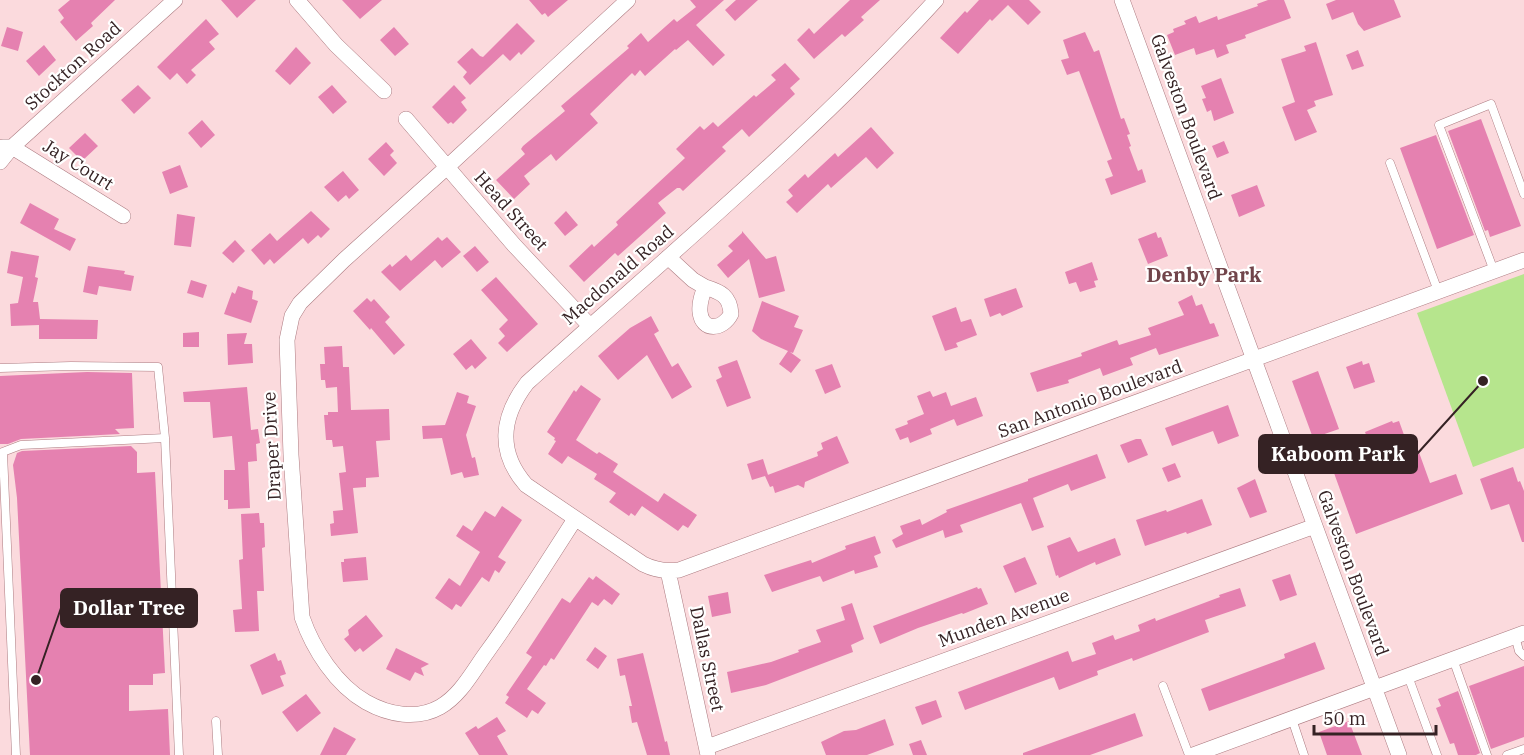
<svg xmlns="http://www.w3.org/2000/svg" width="1524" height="755" font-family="'IBM Plex Serif',serif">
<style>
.green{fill:#b6e58d}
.building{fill:#e581b0}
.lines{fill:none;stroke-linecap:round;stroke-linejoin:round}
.service-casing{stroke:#ad7c82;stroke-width:9}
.minor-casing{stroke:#ad7c82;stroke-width:16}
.service{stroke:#fff;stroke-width:8}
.minor{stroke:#fff;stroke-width:15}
.labels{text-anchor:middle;stroke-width:4.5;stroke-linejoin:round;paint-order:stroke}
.street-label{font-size:18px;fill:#352224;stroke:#fff}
.neighbourhood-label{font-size:20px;font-weight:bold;fill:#71454b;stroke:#fff}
.leader{fill:none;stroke:#352224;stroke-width:2}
.callout-dot{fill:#352224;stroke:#fff;stroke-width:2}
.callout{fill:#352224;stroke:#352224;stroke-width:2}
.callout-label{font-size:20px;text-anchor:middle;font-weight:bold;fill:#fff}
</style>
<rect width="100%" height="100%" fill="#fbdadd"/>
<path class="green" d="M1524,274V448L1473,467L1417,313Z"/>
<path class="building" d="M70,0H115L91,23L93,26L76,41L60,22L64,18L58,10Z
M221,0H256L237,18Z
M342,0H382L360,19Z
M529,0H568L548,17L545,13L542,15Z
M690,0H724L696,25L725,55L713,66L688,40L676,50L675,49L645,76L640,70L635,76L632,73L590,114L598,123L556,161L551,154L524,176L530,184L514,199L496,180L525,154L521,149L523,146L565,111L561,106L629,48L627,46L641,33L648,42L674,19L677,22L696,7Z
M736,0H758L735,21L725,10Z
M850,0H880L861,17L864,20L845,37L842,34L814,59L797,40L809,28L814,34Z
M979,0H1029L1041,12L1028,25L1008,5L992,21L990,19L958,54L940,38L965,11L967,13Z
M1268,0H1284L1291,18L1245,35L1246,38L1226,45L1229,53L1217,58L1214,49L1196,55L1194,48L1175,55L1167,35L1174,32L1173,29L1186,24L1184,21L1196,16L1199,23L1217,16L1218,20L1258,6L1257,4Z
M1336,0H1394L1401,17L1364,31L1358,24L1353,12L1332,20L1326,4Z
M206,19L219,34L209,42L215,49L191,70L196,75L187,84L177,73L170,80L157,67Z
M517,23L535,41L521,55L519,52L510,61L503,54L470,85L463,77L467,72L457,62L472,48L480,56L483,57Z
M7,27L23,32L18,51L1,46Z
M394,27L409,44L395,56L380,40Z
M1085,32L1094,52L1099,50L1121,119L1124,118L1130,134L1127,135L1131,146L1129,147L1138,171L1142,169L1146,182L1111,195L1105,179L1113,176L1107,161L1112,159L1079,71L1067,75L1061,60L1069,58L1063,40Z
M1316,42L1333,95L1314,101L1316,106L1307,110L1317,132L1295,141L1282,107L1295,102L1281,59L1306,51L1304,46Z
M44,45L56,60L39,76L26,61Z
M296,47L311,63L290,85L275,71Z
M1358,50L1364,66L1352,70L1346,55Z
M785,63L800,79L790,88L795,94L749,137L742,129L722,147L726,151L683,191L680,188H677L658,203L666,213L618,256L615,253L584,282L569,266L592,244L594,247L618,225L616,222L685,158L676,149L700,126L704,130L713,122L718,127L754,95L756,97L776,80L771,75Z
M1221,78L1234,113L1214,121L1211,110L1207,112L1202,99L1206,98L1201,86Z
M138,85L151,98L134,114L121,100Z
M332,85L347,102L333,114L318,97Z
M454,85L466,98L461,102L467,110L453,124L451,122L448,124L432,107Z
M1481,119L1521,226L1490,237L1488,230L1485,231L1448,131Z
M202,120L215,135L201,148L188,133Z
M871,127L894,153L877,169L866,157L831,188L828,184L797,213L786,202L793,196L788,190L805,174L808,178L835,153L838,157Z
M85,133L98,146L82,161L69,148Z
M1436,135L1474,235L1437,249L1400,148Z
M1224,141L1229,153L1217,158L1212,146Z
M386,142L394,151L390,155L397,163L384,176L368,159Z
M180,165L188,187L170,194L162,172Z
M343,171L359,190L349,199L346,195L338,202L324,187Z
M1257,185L1265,206L1239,217L1231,195Z
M30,203L59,219L54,229L76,239L70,251L20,223Z
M311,211L330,229L321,238L318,235L308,244L303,238L274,264L270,259L264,265L251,250L270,233L277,241Z
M566,211L578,225L565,236L554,223Z
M177,214L195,217L191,247L174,245Z
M742,231L766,259L776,256L785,291L759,298L749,259L728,278L717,265L733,251L728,246L742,233Z
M1156,232L1158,238L1161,237L1168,256L1148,264L1138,239Z
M438,237L442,241L447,237L461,252L442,268L435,260L400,291L381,272L390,264L392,267L406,255L411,261Z
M235,240L245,251L233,263L222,253Z
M475,246L489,262L477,272L463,256Z
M11,251L39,256L35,277L38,278L33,302H38L40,319L98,320L97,339H39V325L11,326L10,304L18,303L23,277L7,273Z
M1092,262L1098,280L1094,281L1096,287L1080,292L1076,282L1069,284L1065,272Z
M88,266L125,271L124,274L134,276L131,291L99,286L97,295L83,292Z
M496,277L538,324L507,352L498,343L505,336L499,329L508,320L481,290Z
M191,280L207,285L203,298L187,293Z
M238,286L253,291L252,299L258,301L251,323L224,314L232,292L235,294Z
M1016,288L1023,307L1002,316L1000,313L990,317L984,299Z
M1192,295L1196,306L1202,304L1210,324L1214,323L1219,336L1159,355L1156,348L1130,358L1133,365L1103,376L1100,368L1068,380L1069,383L1037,392L1030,373L1082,356L1081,353L1117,340L1119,345L1151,335L1148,328L1184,315L1178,302Z
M367,298L371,302L374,299L390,317L385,322L405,345L394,355L371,328L370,330L353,311Z
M762,301L799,316L794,327L803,330L793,353L790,352L801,360L791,373L779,364L788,351L761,339L752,331Z
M956,307L961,322L971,319L977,335L956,343L958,347L945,351L932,316Z
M651,316L659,331L654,334L672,367L678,363L692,387L672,399L647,355L618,380L598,356L630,328Z
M199,332V347H183V333Z
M247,333L244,344H252L253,363L228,365L227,334Z
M471,339L487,358L475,369L472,365L466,370L453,354Z
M342,346L343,367H349L351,410L389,409L390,440L376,441L379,477L366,478V487L353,488L358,533L331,536L330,524L334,523L333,511L343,510L339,473L346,472L343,446L333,447L332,440H326L324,415H328V412H338L337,387L326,388L325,380H321L320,364H325L324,347Z
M737,360L751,398L727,407L716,380L722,377L718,367Z
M1362,361L1363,365L1369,363L1375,382L1354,389L1346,367Z
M832,364L841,387L825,394L815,370Z
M1318,371L1339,429L1313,438L1292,381Z
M87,372L132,373L134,428L115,429L120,434L21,439L8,444H0V376Z
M581,385L601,399L576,440L597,454L599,452L618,464L613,472L658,502L664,493L697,515L688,528L683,525L678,531L642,506L635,516L631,513L629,516L609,502L616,493L594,479L597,474L568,456L562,464L548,454L556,441L554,440L555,438L547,432L574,390L576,392Z
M247,387L251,430L258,429L260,443L256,444L257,461L248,462L250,508L228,509V500H224V470H235L232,436L213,438L210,402H184L183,392Z
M930,391L933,397L946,392L951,406L976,397L983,416L957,426L954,419L930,429L932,434L910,443L908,437L900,440L895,429L908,424L907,421L924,414L917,396Z
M457,392L469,396L467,403L476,406L466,435L472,458L475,457L479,475L464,478L462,472L451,475L442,438L423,439L422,426L445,425Z
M1228,405L1239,436L1218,444L1213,431L1172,446L1165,428Z
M1392,421L1393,423L1399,421L1408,446L1416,444L1430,483L1456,474L1463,494L1356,534L1334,473L1375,459L1365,432Z
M837,436L849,463L805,482L804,488L798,485L775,493L773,486L770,487L765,476L818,456L817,452L823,449L821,443Z
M1136,439H1141L1148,455L1128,463L1120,445Z
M131,446L137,452V473L155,472L165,673L153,674V685H129V711L168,709L170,755H30L17,498L13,465L17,453L22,451Z
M1097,454L1106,478L1071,491L1068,484L1033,498L1044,527L1032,531L1021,503L960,525L963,532L945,538L943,530L896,548L892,540L903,534L900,526L920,519L922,525L947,512L946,510L1028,481V479Z
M763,459L768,475L752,480L747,464Z
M1175,463L1181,477L1168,482L1162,468Z
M1513,467L1518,482L1520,481L1524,491V542H1522L1509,504L1491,510L1480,479Z
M1255,479L1267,512L1250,518L1237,488Z
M1202,499L1212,525L1187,534L1186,532L1145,546L1136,520L1166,510L1167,512Z
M502,506L522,520L498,557L506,562L499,573L495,570L489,582L482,577L461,607L456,604L452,610L435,598L449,578L460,586L480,552L456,536L463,525L472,531L485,511L495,517Z
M259,513L260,523H264L265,547L262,548L264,591H257L259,631L235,632L233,610L242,609L239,560L243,559L241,514Z
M875,536L881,553L874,556L878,567L855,574L854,570L823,582L820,576L772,592L764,575L811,560L812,563L846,549L845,546Z
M1070,537L1078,552L1115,538L1121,555L1096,565L1095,562L1059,578L1058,575L1056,576L1047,546Z
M366,557L368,580L343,582L341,562H344V559Z
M1025,557L1037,584L1015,593L1003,566Z
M1290,574L1297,595L1280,601L1272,580Z
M596,576L620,594L612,605L604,599L598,606L592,602L554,660L551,658L546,666L544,665L527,689L546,703L538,714L532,710L527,718L505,703L509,697L506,695L532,657L526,653L562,598L570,603L589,577L593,580Z
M977,587L978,589L981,588L988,604L963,614L962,613L918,628L880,644L873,626Z
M1240,588L1246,606L1205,620L1209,632L1133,661L1132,658L1097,671L1098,675L1059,690L1054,677L965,710L958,692L1068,651L1072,662L1096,654L1092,643L1113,635L1115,640L1140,631L1138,625L1155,618L1156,621L1220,597L1219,595Z
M728,592L731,613L712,617L708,596Z
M852,603L864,639L851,645L853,652L766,685L731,693L727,672L771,662L799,652L798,650L821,642L816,630L845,620L841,607Z
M366,615L383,636L363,652L360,648L355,652L344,639L349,635L348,630Z
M1315,642L1325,669L1209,711L1201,689L1285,658L1284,654Z
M595,647L607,656L598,669L586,660Z
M396,648L429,664L421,668L424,676L415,672L410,681L386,669Z
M275,653L278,661L281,660L286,674L280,676L284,686L262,695L250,665Z
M643,653L665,742L667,741L670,755H647L637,722L632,723L629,706H632L625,675L620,676L617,659Z
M1524,666V737L1491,749L1469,686Z
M1458,691L1480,753L1476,755H1458L1454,743L1450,744L1436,708L1441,706L1438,699Z
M306,694L321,713L297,732L282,712Z
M936,700L942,717L922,725L915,707Z
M1135,713L1143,736L1090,755H1023V753Z
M497,717L506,731L497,736L508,755H479L465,733L476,726L478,729Z
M885,719L894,745L867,755H826L821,742L844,731L856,730Z
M1349,721L1362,755H1327L1319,732Z
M334,727L356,739L346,755H320Z
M921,740L927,755H913L909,744Z"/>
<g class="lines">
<defs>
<path id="service" d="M1390,163L1438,291
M1494,271L1439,125L1491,104L1524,194
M0,368L71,366L158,367L165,438L179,755
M0,453L21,445L165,438
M3,453L16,755
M1515,636L1519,651L1524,656
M1453,659L1487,755
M1408,676L1437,755
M1163,686L1189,755
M1292,719L1304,755
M216,721L218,755
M1507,755L1524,749"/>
<path id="minor" d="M297,0L336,45L384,91
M936,0C810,138 665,258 527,383C501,417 497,452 526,485L643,564C655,570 665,572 679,570L1524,260
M1122,0L1399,755
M406,119L514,245L590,326
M3,147H12L123,216
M0,162L12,147L175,0
M668,257L693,280L705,287
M705,287C721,292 730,296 731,314C723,330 702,332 700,312C699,303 702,295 705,287Z
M575,519C546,564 518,609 487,652C473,671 461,695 440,707C417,720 389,715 366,702C336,685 313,649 302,617L291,455L287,340L292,316L300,303L344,260L446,168L628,0
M668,571L708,755
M707,747L1315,526
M1193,755L1524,633"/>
</defs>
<use href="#service" class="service-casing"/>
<use href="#minor" class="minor-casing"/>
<use href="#service" class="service"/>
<use href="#minor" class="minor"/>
</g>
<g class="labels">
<g class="street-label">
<text transform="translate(73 66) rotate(-42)" y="6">Stockton Road</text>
<text transform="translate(1186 117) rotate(70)" y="6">Galveston Boulevard</text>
<text transform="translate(78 165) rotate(32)" y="6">Jay Court</text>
<text transform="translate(511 211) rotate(48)" y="6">Head Street</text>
<text transform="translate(618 275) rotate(-41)" y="6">Macdonald Road</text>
<text transform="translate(1090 399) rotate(-20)" y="6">San Antonio Boulevard</text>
<text transform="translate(272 446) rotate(-93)" y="6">Draper Drive</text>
<text transform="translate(1353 573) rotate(70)" y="6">Galveston Boulevard</text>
<text transform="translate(1004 618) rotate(-20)" y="6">Munden Avenue</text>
<text transform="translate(707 659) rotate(78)" y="6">Dallas Street</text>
</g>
<g class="neighbourhood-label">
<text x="1204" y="282">Denby Park</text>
</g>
</g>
<path class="leader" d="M1483 381L1417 454M36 680L61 608"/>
<g class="callout-dot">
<circle cx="1483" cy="381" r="6"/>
<circle cx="36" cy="680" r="6"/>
</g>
<g class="callout">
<rect x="1259" y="435" width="158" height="38" rx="6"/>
<rect x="61" y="589" width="136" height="38" rx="6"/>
</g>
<g class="callout-label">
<text x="1338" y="461">Kaboom Park</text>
<text x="129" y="615">Dollar Tree</text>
</g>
<path d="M1314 725v9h122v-9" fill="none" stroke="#352224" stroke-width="3"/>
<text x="1323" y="725" font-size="18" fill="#352224" stroke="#ffffff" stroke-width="4.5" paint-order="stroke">50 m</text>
</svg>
